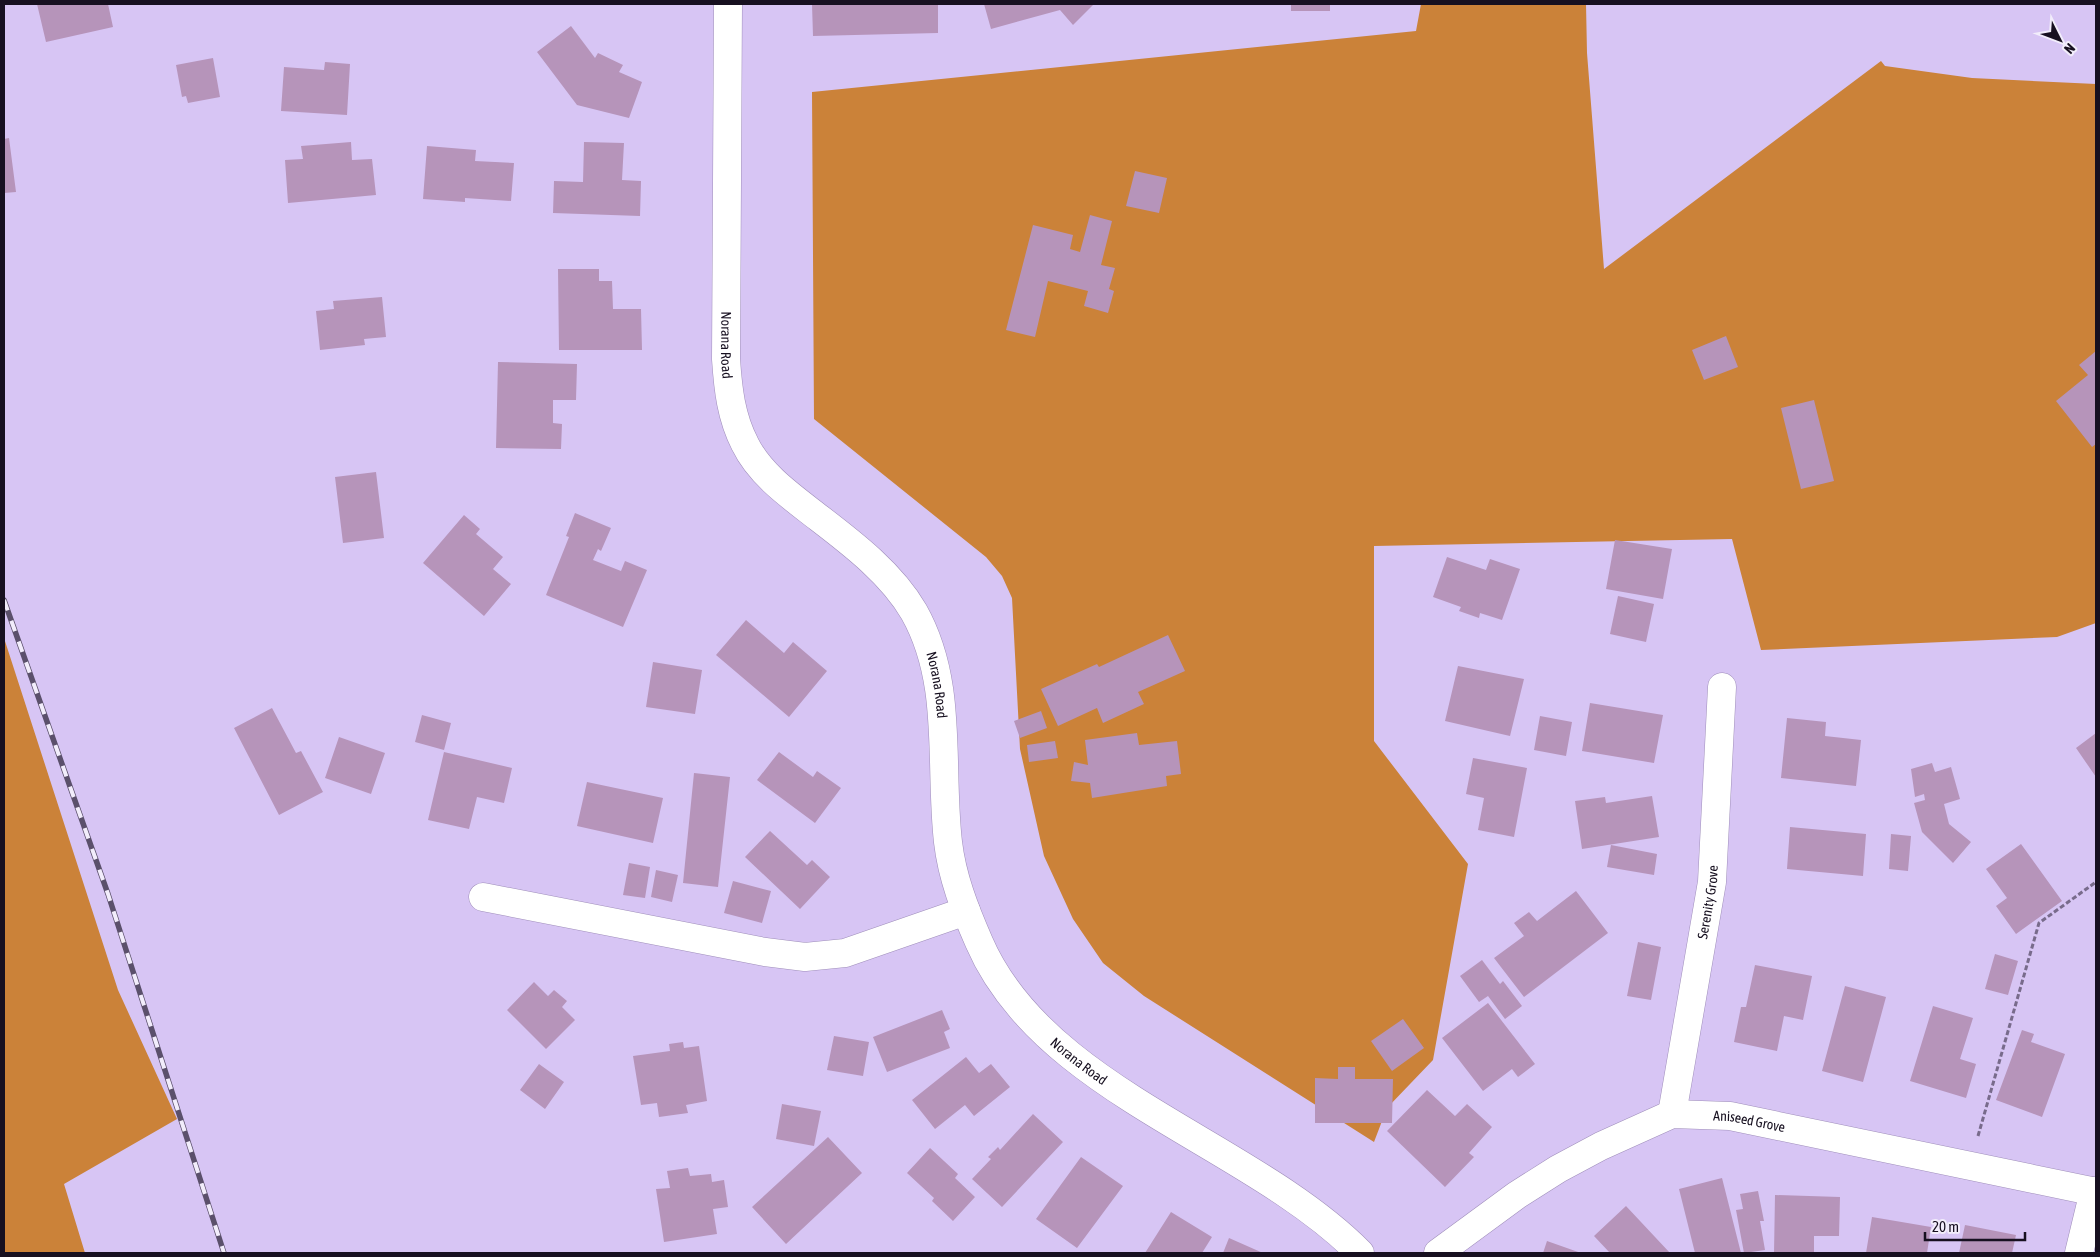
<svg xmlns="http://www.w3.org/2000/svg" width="2100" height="1257" font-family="'Asap Condensed',sans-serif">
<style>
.forest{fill:#cb8239}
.building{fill:#b694ba}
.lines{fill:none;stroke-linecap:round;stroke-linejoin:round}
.minor-casing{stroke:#9f8eba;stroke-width:29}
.path{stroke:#786b8b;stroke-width:3;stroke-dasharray:5 2.5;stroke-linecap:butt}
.minor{stroke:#fff;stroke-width:28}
.rail-casing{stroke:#5b506b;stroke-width:5.5}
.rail{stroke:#f2edfb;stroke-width:4;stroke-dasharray:11;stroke-linecap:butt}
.labels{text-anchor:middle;stroke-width:4;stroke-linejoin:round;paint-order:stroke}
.street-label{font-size:14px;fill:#171020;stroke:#f2edfb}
</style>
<rect width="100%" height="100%" fill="#d7c5f4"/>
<path class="forest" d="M1421,4H1586L1587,53L1604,269L1881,61L1885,66L1972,78L2096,84V623L2057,637L1761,650L1732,539L1374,546V741L1468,864L1433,1060L1387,1108L1374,1142L1144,996L1103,963L1073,919L1044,856L1020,749L1012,598L1002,576L986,557L814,419L812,92L1416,31Z
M4,638L118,990L177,1119L64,1184L85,1253H4Z"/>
<path class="building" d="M37,4H108L113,27L46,42Z
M812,4H938V33L813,36Z
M984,4H1094L1073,25L1060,10L991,29Z
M1291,4H1330V11H1291Z
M571,26L595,58L598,53L623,65L619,72L642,82L629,118L577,105L537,52Z
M213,58L220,97L188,103L186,96L182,97L176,65Z
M325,62L350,64L347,115L281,111L284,67L324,70Z
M9,138L16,192L4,193V139Z
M351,142L352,160L372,159L376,195L288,203L285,160L303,159L301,146Z
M584,142L624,143L622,180L641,181L640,216L553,213L554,181L583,182Z
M427,146L476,150L475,161L514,163L511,201L465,198V202L423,199Z
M1135,171L1167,178L1159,213L1126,206Z
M1090,215L1112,221L1101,265L1115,268L1109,289L1114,291L1108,313L1084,306L1088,291L1048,281L1035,337L1006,330L1033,225L1073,235L1070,249L1080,252Z
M558,269H599V281H612L613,309H641L642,350H559Z
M382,297L386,337L364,339L365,345L320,350L316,311L334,309L333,301Z
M1726,336L1738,367L1704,380L1692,350Z
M2096,351V444L2092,447L2056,401L2088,375L2079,365Z
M498,362L577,364L576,400H553V423L562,424L561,449L496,448Z
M1814,400L1834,481L1801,489L1781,408Z
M376,472L384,538L343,543L335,477Z
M575,513L611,528L601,551L598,549L593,560L621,571L625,561L647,570L623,627L546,595L569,537L566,536Z
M464,515L480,529L476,534L503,557L493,569L511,584L484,616L423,563Z
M1615,540L1672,549L1663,599L1606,589Z
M1447,557L1486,570L1490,559L1520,569L1502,620L1480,613L1479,618L1459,611L1461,607L1433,597Z
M1618,596L1654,604L1646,642L1610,634Z
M746,620L784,653L793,642L827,671L789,717L716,655Z
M1168,635L1185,671L1138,692L1144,704L1103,723L1097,708L1058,726L1041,689L1097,664L1099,667Z
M653,662L702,670L695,714L646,707Z
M1458,666L1524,679L1510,736L1445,721Z
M1590,703L1663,715L1654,763L1582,751Z
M272,708L296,753L301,751L323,792L279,815L234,728Z
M1041,711L1047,728L1020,738L1014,721Z
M422,715L451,723L444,750L415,742Z
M1540,716L1572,722L1566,756L1534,750Z
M1787,718L1826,722L1825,736L1861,740L1856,786L1781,778Z
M1137,733L1139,745L1177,741L1181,774L1166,776L1167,786L1092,798L1090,783L1071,781L1074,762L1088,765L1085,740Z
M2096,733V777L2076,748Z
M339,737L385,753L371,794L325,778Z
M1055,741L1058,758L1029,762L1027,745Z
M444,752L512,768L504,803L477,797L469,829L428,820Z
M779,752L813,777L817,771L841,788L815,823L757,780Z
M1473,758L1527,768L1514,837L1478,830L1484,798L1466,794Z
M1932,763L1935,772L1951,767L1960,799L1944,804L1949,824L1971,842L1953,863L1922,832L1914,803L1925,800L1924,794L1915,797L1911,769Z
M694,773L730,777L718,887L683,883Z
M587,782L663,798L653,843L577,826Z
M1652,796L1659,837L1582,849L1575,801L1605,797L1606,803Z
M1790,827L1866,834L1863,876L1787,869Z
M770,831L807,865L812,860L830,877L800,909L745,857Z
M1891,834L1911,836L1908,871L1889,869Z
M2021,844L2062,901L2016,934L1996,906L2007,898L1986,869Z
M1611,845L1657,854L1654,875L1607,867Z
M629,863L650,867L645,898L623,895Z
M656,870L678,875L672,902L651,897Z
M733,881L771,891L762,923L724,913Z
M1576,891L1608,933L1524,997L1494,958L1524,936L1514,923L1529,912L1537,921Z
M1638,942L1661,947L1651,1000L1627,996Z
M1995,954L2018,961L2008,995L1985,989Z
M1482,960L1500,984L1503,981L1522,1006L1505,1019L1488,996L1479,1002L1460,976Z
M1755,965L1812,976L1803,1020L1784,1016L1777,1051L1734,1042L1741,1007H1746Z
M534,982L548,996L554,990L567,1001L562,1007L575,1020L546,1049L507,1010Z
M1845,986L1886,997L1863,1082L1822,1071Z
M1488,1003L1535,1064L1518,1077L1512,1069L1483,1091L1442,1038Z
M1933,1006L1973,1018L1960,1059L1976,1064L1966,1098L1910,1081Z
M942,1010L950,1029L944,1032L950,1048L887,1072L873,1037Z
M1403,1019L1424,1048L1392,1071L1371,1041Z
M2022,1030L2034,1034L2031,1042L2065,1054L2042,1117L1996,1100Z
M834,1036L869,1042L863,1076L827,1070Z
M683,1042L684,1048L699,1046L707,1101L686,1105L688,1113L659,1117L657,1103L641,1105L633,1056L670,1051L669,1044Z
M966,1057L979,1073L991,1064L1010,1087L974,1116L965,1105L935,1129L912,1100Z
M539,1064L564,1082L545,1109L520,1090Z
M1338,1067H1355V1079H1393L1392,1123H1315V1078L1338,1079Z
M1427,1090L1455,1116L1467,1104L1492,1127L1469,1153L1474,1157L1445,1187L1387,1131Z
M782,1104L821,1111L814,1146L776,1139Z
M1033,1114L1063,1142L1002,1207L972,1179L991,1159L988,1157L998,1147L1000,1150Z
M828,1137L862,1173L786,1244L752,1207Z
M930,1148L958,1174L955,1178L975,1197L953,1221L932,1201L934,1198L907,1173Z
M1081,1157L1123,1186L1077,1248L1036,1219Z
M688,1168L690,1176L711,1174L712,1182L724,1180L728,1207L713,1209L717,1234L664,1242L656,1189L670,1188L667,1171Z
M1722,1178L1741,1253H1695L1679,1189Z
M1758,1191L1764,1221H1760L1765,1250L1744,1253L1736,1210L1743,1209L1740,1194Z
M1775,1195L1840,1197L1839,1236H1814V1253H1774Z
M1626,1206L1670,1253H1610L1594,1236Z
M1171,1212L1212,1237L1202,1253H1145Z
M1872,1217L1931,1227L1927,1253H1866Z
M1965,1225L2016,1235L2012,1253H1959Z
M1229,1238L1263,1253H1223Z
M1547,1241L1581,1253H1543Z"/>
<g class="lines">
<defs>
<g id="minor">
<path id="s1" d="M728,4L726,359C728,389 731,417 745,444C760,475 792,497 819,518C853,544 892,574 914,612C954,683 939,764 948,842C952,877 965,910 979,942C1043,1091 1250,1142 1360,1253"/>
<path d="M483,897L765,952L805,957L845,953L966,911"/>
<path id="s2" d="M1672,1114L1712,882L1722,687"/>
<path id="s3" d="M1438,1253L1517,1195L1558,1169L1601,1146L1672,1114L1730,1116L2096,1192"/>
<path d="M2079,1253L2094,1191"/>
</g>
</defs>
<use href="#minor" class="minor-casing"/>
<path class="path" d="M1978,1136L2039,923L2096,882"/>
<use href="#minor" class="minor"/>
<defs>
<path id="rail" d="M4,600L108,894L224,1253"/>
</defs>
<use href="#rail" class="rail-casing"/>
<use href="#rail" class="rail"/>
</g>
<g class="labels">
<g class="street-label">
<text dy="5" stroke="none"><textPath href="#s1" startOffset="341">Norana Road</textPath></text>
<text dy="5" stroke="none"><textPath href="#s1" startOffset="760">Norana Road</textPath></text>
<text dy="5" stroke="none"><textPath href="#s2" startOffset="215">Serenity Grove</textPath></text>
<text dy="5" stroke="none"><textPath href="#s1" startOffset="1180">Norana Road</textPath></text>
<text dy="5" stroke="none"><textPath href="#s3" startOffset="351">Aniseed Grove</textPath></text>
</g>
</g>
<rect width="2100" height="1257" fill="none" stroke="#171020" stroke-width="10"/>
<g transform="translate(2060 40) rotate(132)" stroke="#f2edfb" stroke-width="4" paint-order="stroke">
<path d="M0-4L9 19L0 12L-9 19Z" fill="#171020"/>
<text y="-8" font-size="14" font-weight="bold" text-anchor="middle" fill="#171020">N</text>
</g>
<path d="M1925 1232v8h100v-8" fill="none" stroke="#171020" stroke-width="2.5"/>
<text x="1932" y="1232" font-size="15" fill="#171020" stroke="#f2edfb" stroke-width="4" paint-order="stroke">20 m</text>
</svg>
